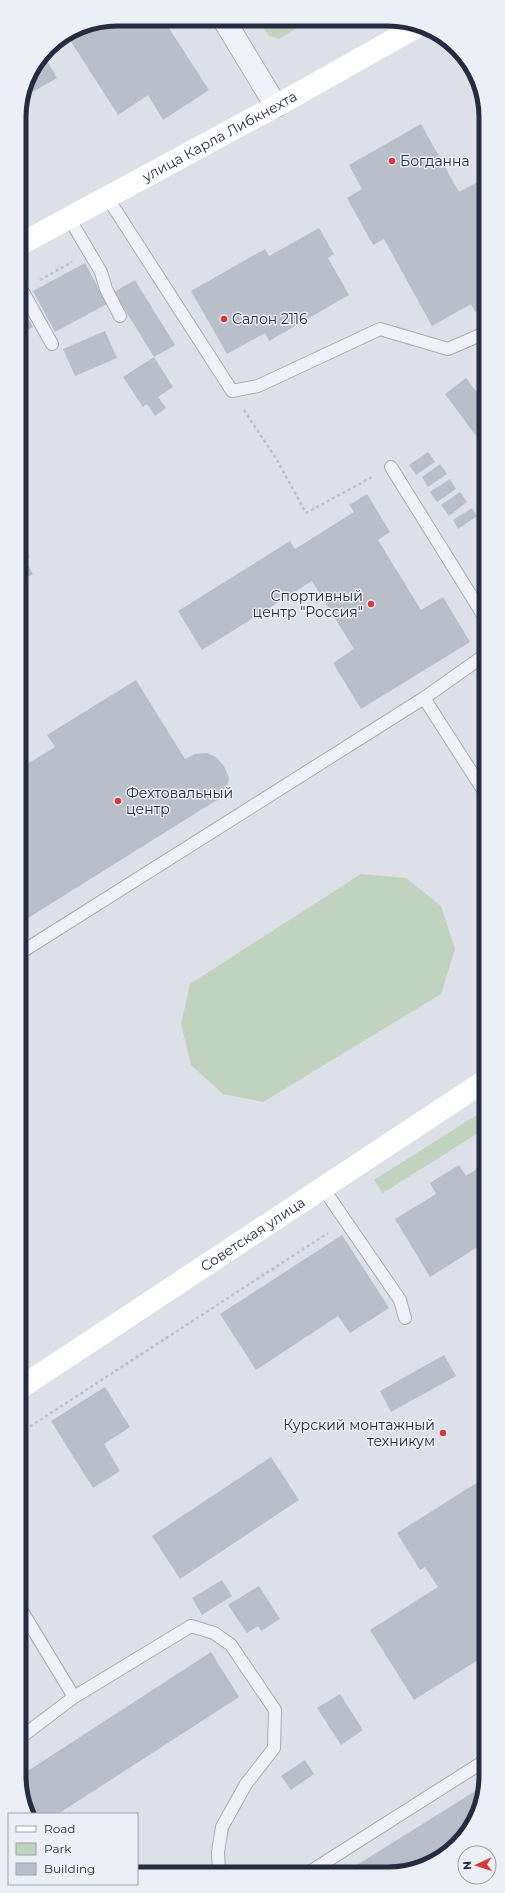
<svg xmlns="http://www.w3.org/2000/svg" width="505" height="1893" font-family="Montserrat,sans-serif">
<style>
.green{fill:#c0d3be}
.building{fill:#babecb}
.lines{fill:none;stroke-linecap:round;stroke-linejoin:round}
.lane-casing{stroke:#a6aab6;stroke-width:14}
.street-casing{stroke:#a6aab6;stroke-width:24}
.path{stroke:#bbbec7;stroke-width:2.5;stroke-dasharray:3 3;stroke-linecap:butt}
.lane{stroke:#f0f1f6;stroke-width:12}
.street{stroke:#f0f1f6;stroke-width:22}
.secondary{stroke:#fff;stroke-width:22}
.poi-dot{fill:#d73839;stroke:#eceff6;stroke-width:1.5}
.labels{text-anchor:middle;stroke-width:3;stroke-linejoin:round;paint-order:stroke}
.street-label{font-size:14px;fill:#252b40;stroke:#eceff6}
.poi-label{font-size:14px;fill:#252b40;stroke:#eceff6;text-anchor:start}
.rim{fill:none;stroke:#252b40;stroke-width:5}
</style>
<rect width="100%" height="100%" fill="#dde0e8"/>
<path class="green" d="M260,20H310L279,39L269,36Z
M361,874L406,878L441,906L455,949L441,994L263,1102L223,1094L191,1065L181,1024L190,984Z
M483,1111L486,1115V1128L383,1193L374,1180Z"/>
<path class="building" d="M117,19H163L209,90L163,120L148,95L118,115L68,37L86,25Z
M43,54L57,78L29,94L25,87L29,74Z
M421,124L459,192L485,178V306L475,312L471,304L432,326L384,239L373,245L347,198L362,189L349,165Z
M319,228L334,254L328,258L349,295L269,341L265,333L227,354L191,291L265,249L269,256Z
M85,263L107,304L55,332L33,291Z
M135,280L175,345L154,357L114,292Z
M19,302L33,327L19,334Z
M105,331L117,358L75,376L63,349Z
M154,357L173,387L158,397L166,408L155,416L147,404L143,407L123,377Z
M466,378L485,403V448L445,394Z
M428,452L435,462L416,475L409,465Z
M440,464L447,474L428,487L422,477Z
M450,479L456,489L437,502L430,492Z
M460,492L467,502L449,516L441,505Z
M367,494L390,532L378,540L421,610L443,597L470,642L361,709L333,663L354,649L312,581L202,650L178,611L290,541L295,549L354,512L349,505Z
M472,508L477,516L458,529L453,520Z
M19,528L26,540L22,543L30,557L25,560L33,574L19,582Z
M136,680L185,759L195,754L207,753L216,757L224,766L229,778L227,790L221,798L212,803L20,923L19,769L55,747L47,735Z
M486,1163V1263L476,1248L430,1277L395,1219L436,1194L430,1183L459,1165L466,1176Z
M342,1235L389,1308L350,1333L338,1316L256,1370L220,1314Z
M444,1355L456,1376L391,1412L380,1391Z
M105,1387L130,1427L104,1444L120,1471L93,1488L51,1421Z
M271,1457L299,1500L180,1579L152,1536Z
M486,1477V1655L414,1700L370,1630L438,1587L425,1567L420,1570L397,1533Z
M222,1580L232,1596L202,1615L192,1598Z
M259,1586L280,1619L261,1631L258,1626L247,1633L228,1605Z
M211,1652L239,1697L58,1814H27L20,1789V1776Z
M340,1694L363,1730L341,1745L317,1708Z
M305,1760L314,1774L291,1790L281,1776Z
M485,1785L479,1814L462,1841L437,1861L401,1873H344Z"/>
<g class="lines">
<defs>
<path id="lane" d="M107,197L232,391L258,386L380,329L448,349L485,333
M69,218L101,272L106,289L120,316
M19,285L52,344
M391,467L485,618
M485,655L424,698L485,793
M20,953L424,698
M323,1188L400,1300L405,1318
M20,1608L74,1697L191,1626L214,1633L231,1645L275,1710L274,1748L246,1784L222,1827L218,1852L219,1872
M20,1738L74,1697
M308,1873L486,1760"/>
<path id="street" d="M224,20L276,106"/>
</defs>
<use href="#lane" class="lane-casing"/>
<use href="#street" class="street-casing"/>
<path class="path" d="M340,20L343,25
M40,280L72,262
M244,410L277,460L306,513L374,476
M20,1433L328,1233"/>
<use href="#lane" class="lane"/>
<use href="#street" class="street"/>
<g class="secondary">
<path id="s1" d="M19,245L276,106L420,25"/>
<path id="s2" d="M20,1388L486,1080"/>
</g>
</g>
<g class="poi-dot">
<circle cx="392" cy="161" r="4"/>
<circle cx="224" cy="319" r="4"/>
<circle cx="371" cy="604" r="4"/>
<circle cx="118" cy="801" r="4"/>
<circle cx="443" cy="1433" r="4"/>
</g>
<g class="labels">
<g class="street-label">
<text dy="5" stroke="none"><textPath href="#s1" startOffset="228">улица Карла Либкнехта</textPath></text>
<text dy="5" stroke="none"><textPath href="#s2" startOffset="279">Советская улица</textPath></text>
</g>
<g class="poi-label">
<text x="400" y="166">Богданна</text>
<text x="232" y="324">Салон 2116</text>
<text x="363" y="601" text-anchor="end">Спортивный<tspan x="363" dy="16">центр "Россия"</tspan></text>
<text x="126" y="798">Фехтовальный<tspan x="126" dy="16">центр</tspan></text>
<text x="435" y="1430" text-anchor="end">Курский монтажный<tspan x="435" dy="16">техникум</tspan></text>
</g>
</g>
<path d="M0 0H505V1893H0ZM117 26H388A91 91 0 0 1 479 117V1776A91 91 0 0 1 388 1867H117A91 91 0 0 1 26 1776V117A91 91 0 0 1 117 26Z" fill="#eceff6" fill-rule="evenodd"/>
<path class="rim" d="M117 26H388A91 91 0 0 1 479 117V1776A91 91 0 0 1 388 1867H117A91 91 0 0 1 26 1776V117A91 91 0 0 1 117 26Z"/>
<rect x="8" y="1813" width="130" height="72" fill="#eceff6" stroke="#9ca1ad"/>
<rect x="16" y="1826" width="20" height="6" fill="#ffffff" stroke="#9ca1ad"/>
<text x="44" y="1833" font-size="12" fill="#252b40">Road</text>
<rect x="16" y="1843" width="20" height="12" fill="#c0d3be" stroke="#9ca1ad"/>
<text x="44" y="1853" font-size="12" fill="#252b40">Park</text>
<rect x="16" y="1863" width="20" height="12" fill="#babecb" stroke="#9ca1ad"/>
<text x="44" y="1873" font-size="12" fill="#252b40">Building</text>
<g transform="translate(477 1865) rotate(267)"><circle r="19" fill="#eceff6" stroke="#9ca1ad"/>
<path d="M0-3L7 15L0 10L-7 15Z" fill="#d73839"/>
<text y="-6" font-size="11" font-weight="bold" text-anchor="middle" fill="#252b40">N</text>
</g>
</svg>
